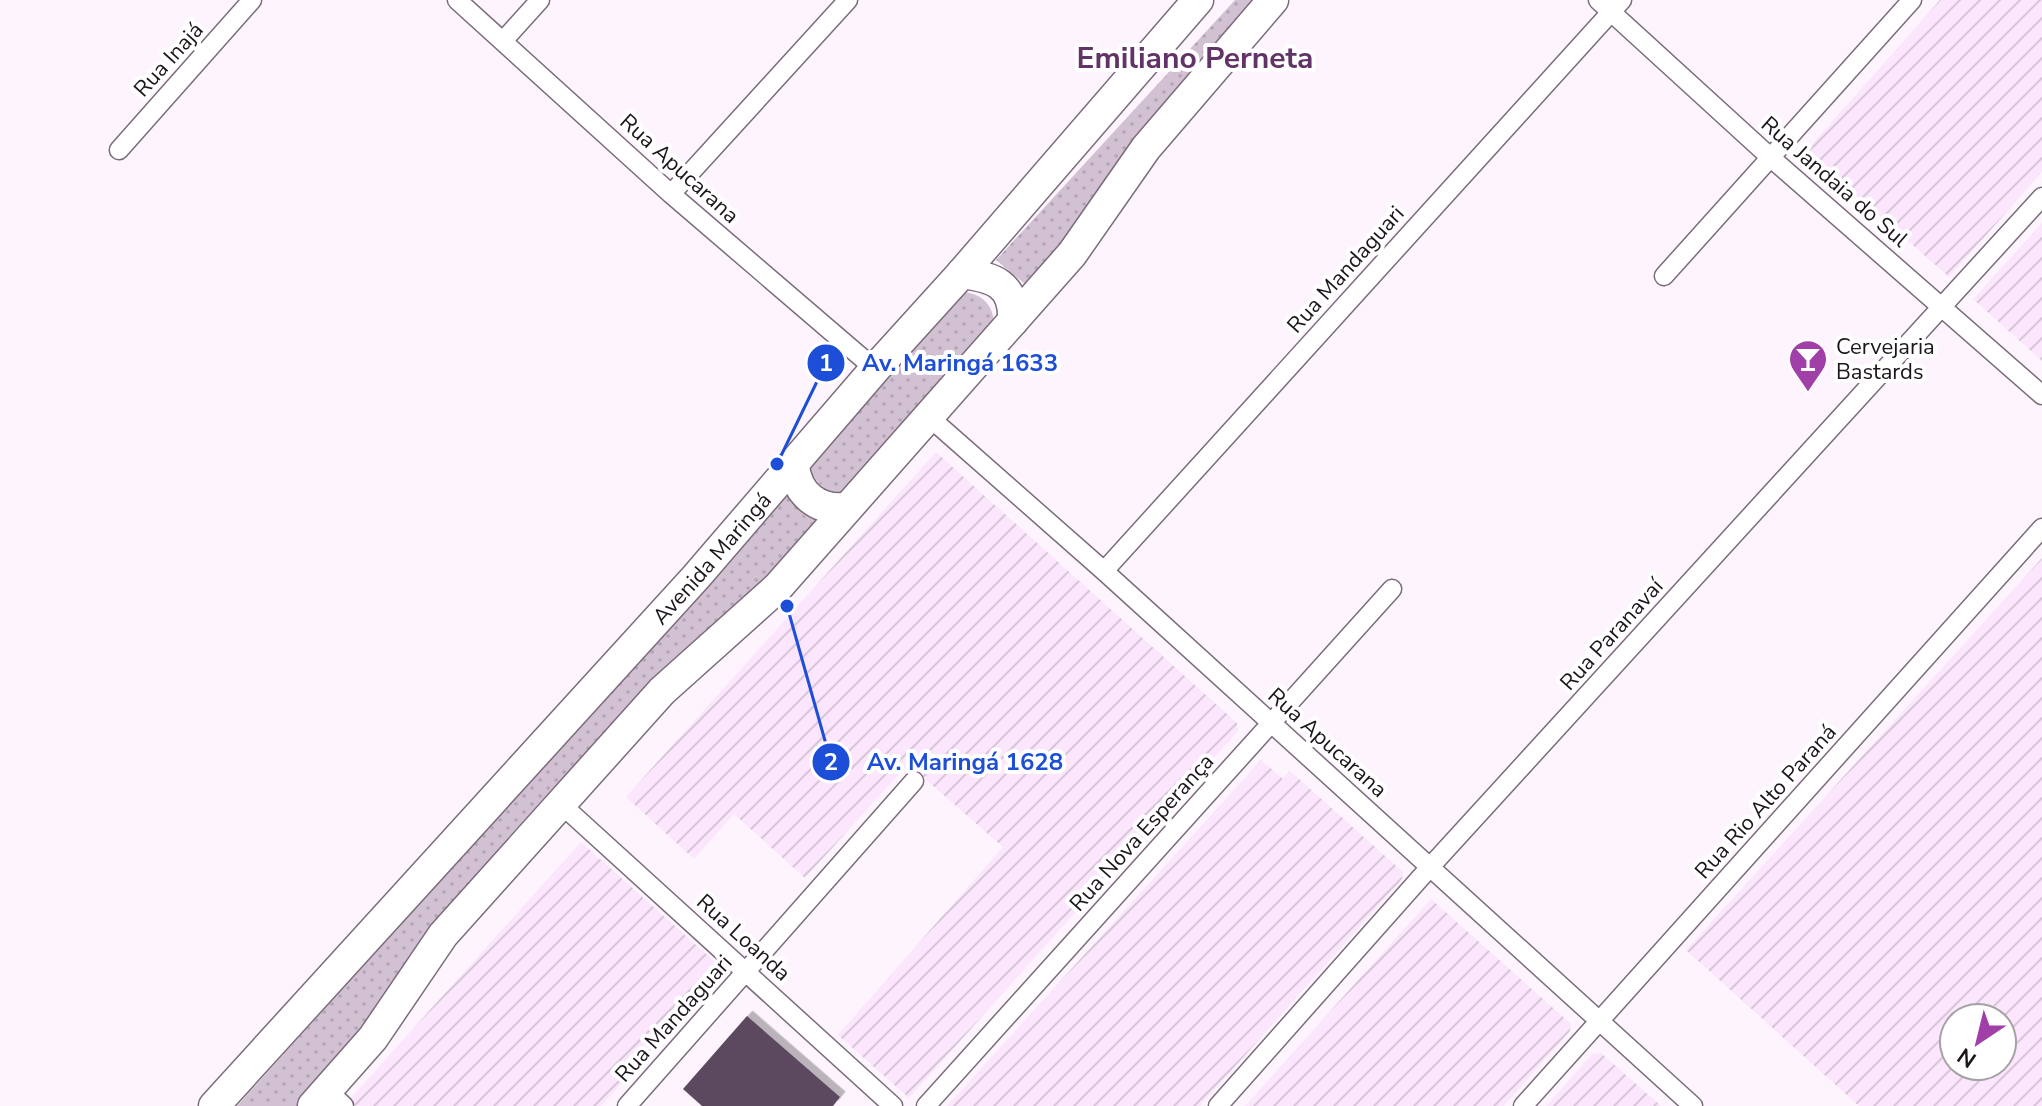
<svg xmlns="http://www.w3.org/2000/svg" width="2042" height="1106" font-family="'Nunito Sans',sans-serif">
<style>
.industrial{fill:url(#industrial-furrows);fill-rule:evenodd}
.grass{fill:url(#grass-dots)}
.building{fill:#5d495e;filter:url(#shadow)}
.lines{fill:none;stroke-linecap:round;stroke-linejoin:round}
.minor-casing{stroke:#7b6c7c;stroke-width:21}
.primary-casing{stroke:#7b6c7c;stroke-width:33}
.minor{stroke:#fff;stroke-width:18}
.primary{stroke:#fff;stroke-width:30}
.labels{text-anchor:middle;stroke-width:8;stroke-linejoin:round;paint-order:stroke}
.street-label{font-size:22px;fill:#1c161c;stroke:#fff}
.poi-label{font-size:22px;fill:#1c161c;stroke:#fff;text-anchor:start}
.district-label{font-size:30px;font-weight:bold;fill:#623366;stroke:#fff}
.leader{fill:none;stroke:#1d4ed8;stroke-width:3}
.callout-dot{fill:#1d4ed8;stroke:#fff;stroke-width:3}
.mark-label{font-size:24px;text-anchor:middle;font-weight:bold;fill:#fff}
.callout-label{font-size:24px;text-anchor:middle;font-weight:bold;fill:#1d4ed8;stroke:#fff;stroke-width:8;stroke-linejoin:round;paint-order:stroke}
</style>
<defs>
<pattern id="industrial-furrows" width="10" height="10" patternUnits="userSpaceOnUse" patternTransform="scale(2)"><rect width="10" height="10" fill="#fce6fd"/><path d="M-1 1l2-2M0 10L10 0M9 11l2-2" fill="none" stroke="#d7c5d8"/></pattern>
<pattern id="grass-dots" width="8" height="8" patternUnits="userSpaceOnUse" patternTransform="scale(2)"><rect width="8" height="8" fill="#d2c1d3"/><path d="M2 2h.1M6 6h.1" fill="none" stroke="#b4a5b5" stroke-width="1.8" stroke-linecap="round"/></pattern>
<filter id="shadow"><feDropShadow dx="5.5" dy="-5.5" stdDeviation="0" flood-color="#0004"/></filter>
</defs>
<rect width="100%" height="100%" fill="#fef4fe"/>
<path class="industrial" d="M1940,0H2042V172L1949,277L1806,151Z
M2042,223V361L1973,299Z
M936,452L1237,723L1238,731L909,1098L838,1035L1003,847L908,764L805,878L734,814L694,859L626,797Z
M2042,558V1106H1859L1686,950ZM1954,1018H2002V1066H1954Z
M1261,760L1283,779L1290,771L1403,872L1402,879L1200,1106H947Z
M581,842L724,970L601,1106H356L349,1100Z
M1431,899L1571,1024L1570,1031L1504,1106H1245Z
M1601,1053L1661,1106H1546L1592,1054Z"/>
<path class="grass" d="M1235,0H1259L1031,289L996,260Z
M961,292C983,293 995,306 994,328L846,493C826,493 813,483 809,463Z
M787,496L804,515L819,522L362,1032L299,1106H237Z"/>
<path class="building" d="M747,1016L840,1097L833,1106H702L683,1089Z"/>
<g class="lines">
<defs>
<path id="minor" d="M457,0L671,194L875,369
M1598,0L1770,157L2042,395
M503,41L540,0
M119,150L252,0
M671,194L848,0
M1664,276L1912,0
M928,416L1104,571L1693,1106
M1104,571L1622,0
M562,805L893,1106
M327,1090L344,1106
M627,1106L914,781
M926,1106L1392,589
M1218,1106L1430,867L2042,197
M1523,1106L2042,528"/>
<g id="primary">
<path d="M962,273C993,277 1015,284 1013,321"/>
<path d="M794,466C797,494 818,511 846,508"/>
<path id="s1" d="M214,1106L696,577L875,369L962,273L1198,0"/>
<path d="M313,1106L373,1038L443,935L662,691L778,587L1072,254L1146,148L1273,0"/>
</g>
</defs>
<use href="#minor" class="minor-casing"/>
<use href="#primary" class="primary-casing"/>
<use href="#minor" class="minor"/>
<use href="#primary" class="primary"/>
</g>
<defs>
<symbol id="bar-pin" viewBox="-11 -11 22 30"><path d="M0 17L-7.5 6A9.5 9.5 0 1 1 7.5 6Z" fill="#9f3fa7" stroke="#fff"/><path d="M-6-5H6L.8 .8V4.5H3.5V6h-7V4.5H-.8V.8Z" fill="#fff"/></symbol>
</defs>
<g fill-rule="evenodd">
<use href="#bar-pin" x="1786" y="337" width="44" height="60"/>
</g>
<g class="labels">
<g class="street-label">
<text transform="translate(168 59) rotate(-48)" y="8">Rua Inajá</text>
<text transform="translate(680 168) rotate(42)" y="8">Rua Apucarana</text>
<text transform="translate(1835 181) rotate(41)" y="8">Rua Jandaia do Sul</text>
<text transform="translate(1345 269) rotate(-48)" y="8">Rua Mandaguari</text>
<text dy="8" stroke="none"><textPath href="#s1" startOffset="740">Avenida Maringá</textPath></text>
<text transform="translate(1611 634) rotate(-48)" y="8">Rua Paranavaí</text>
<text transform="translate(1328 742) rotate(42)" y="8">Rua Apucarana</text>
<text transform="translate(1765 801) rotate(-48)" y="8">Rua Rio Alto Paraná</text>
<text transform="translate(1141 832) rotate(-48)" y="8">Rua Nova Esperança</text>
<text transform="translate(744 937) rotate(42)" y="8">Rua Loanda</text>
<text transform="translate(673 1018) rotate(-48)" y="8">Rua Mandaguari</text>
</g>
<g class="poi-label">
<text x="1836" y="354">Cervejaria<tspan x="1836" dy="25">Bastards</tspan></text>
</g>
<g class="district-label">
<text x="1195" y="68">Emiliano Perneta</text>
</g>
</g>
<path class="leader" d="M777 464L826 363M787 606L831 762"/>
<g class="callout-dot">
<circle cx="777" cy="464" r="8"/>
<circle cx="787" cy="606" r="8"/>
<circle cx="826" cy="363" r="20"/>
<circle cx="831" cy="762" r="20"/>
</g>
<g class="mark-label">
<text x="826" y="371">1</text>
<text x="831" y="770">2</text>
</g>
<g class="callout-label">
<text x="960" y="371">Av. Maringá 1633</text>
<text x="965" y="770">Av. Maringá 1628</text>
</g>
<g transform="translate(1978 1042) rotate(215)"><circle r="38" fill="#ffffff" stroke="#a4a2a4" stroke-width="2"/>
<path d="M0-6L14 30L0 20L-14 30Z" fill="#9f3fa7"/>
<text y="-12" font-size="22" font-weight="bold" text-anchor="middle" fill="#1c161c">N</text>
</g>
</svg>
